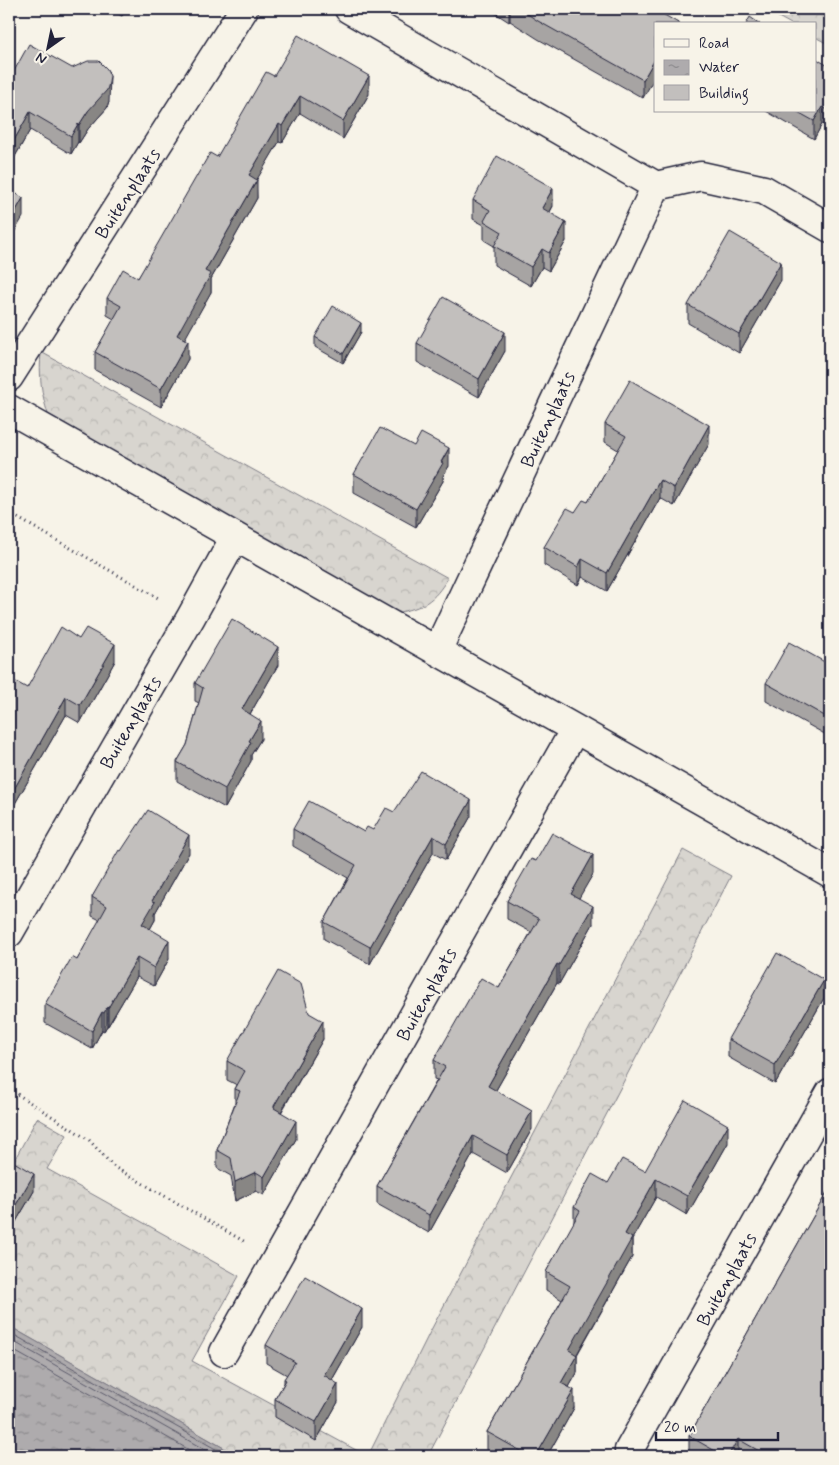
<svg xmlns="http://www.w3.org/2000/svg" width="839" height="1465" font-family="Mynerve,sans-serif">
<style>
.forest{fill:url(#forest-crowns);stroke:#7d7c85}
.water{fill:url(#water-ripples);stroke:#76747f}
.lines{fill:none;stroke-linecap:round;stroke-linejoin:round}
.shore{stroke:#5a5969;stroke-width:1}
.street-casing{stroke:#22223b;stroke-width:31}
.path{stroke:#22223b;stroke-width:3;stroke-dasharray:1 4;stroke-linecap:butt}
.street{stroke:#f7f3e8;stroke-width:28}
.wall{fill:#a7a4a3;stroke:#22223b}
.shaded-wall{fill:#888684;stroke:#22223b}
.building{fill:#c2bfbd;stroke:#22223b}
.labels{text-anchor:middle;stroke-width:4;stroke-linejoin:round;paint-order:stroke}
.street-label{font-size:19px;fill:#22223b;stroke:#f7f3e8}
</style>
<defs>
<pattern id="forest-crowns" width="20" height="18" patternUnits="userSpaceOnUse" patternTransform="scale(1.25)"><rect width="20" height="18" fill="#d8d5cf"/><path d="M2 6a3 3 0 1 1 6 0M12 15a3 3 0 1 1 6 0" fill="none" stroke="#b9b7b3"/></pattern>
<pattern id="water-ripples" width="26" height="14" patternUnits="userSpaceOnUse" patternTransform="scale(1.25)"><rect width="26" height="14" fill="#aeabad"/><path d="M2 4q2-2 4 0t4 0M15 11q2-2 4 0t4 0" fill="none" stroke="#8d8b8e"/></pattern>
</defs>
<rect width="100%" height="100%" fill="#f7f3e8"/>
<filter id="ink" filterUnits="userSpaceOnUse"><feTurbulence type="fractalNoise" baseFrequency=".02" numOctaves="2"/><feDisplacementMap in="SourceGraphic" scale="10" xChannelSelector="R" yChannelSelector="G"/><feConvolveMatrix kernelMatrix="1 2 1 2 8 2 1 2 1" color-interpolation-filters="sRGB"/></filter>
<g filter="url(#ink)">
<path class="forest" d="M764,9H830V45L815,37V24H791Z
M41,352L448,578C433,602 424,607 396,613L48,414C41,393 39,375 41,352Z
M683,850L731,876L428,1456H368L430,1332Z
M37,1118L67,1135L47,1169L239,1276L192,1361L367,1456H238L9,1326V1170Z"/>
<path class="water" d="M9,1326L238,1456H11L9,1455Z"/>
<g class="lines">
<path class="shore" d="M9,1332L228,1456
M9,1339L216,1456
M9,1348L200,1456"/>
<defs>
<path id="street" d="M349,9L656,186
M9,377L244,9
M9,409L830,873
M437,651L656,186L701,176L764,190L830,228
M9,933L191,617L235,537
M224,1352L575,729
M629,1450L830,1093"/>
</defs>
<use href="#street" class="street-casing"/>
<path class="path" d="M9,513L160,599
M9,1089L89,1140L114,1167L247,1243"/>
<use href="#street" class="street"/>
</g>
<path class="wall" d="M108,9H126L122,16Z
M489,9H654L655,24L643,98L538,39L510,21L509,22Z
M830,67V128L822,124L814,139L766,111H815Z
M72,68L109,102L107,108L88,129L79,143L78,142L71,154L30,130L9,167V80Z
M274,76L369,94L343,139L300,113L282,143L279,142L256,180L257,198L211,279V292L184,339L188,359L161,407L95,370V352L114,319L107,315V298L138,278L217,157Z
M473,200L553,206L550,212L566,241L549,271L542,267L531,286L494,265V246L484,240V225L473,219Z
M781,280L739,353L688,323V305Z
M361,332L343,363L315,347V337Z
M417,343L505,351L479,397L417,362Z
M605,424L709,444L674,506L660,498L607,591L582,577L578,585L544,565V547L575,512L588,502L618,450L605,442Z
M449,466L443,476V481L416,527L354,493V474Z
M115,661L80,723L66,715L13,807V819L9,827L27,688Z
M278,665L250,714L261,739L251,755V761L225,808L177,781V762L187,745L199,703L195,701V683Z
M830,665V737L766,701V683Z
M471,816L446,860L433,853L370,964L324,939V922L348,878L293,846V829L364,832Z
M121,851L189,853L155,913V920L150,929L169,959L154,986L137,977L108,1026H107L104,1031L102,1030L92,1049L45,1023V1004L77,960L100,920L92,916V897Z
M536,861L593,874L578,898L593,924L559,984L557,983L496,1090L532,1129L507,1173L473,1154L429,1233L377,1204V1186L437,1080L434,1079V1060L499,988L531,932L507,919V901Z
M824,998L775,1084L728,1057V1039Z
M309,1013L323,1039L281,1113L296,1139L264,1195L256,1191L235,1201L231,1176L217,1168V1150L235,1103V1089L237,1085L227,1080V1061Z
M728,1143L687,1215L656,1197L632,1239V1257L577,1355V1373L569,1387L574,1408L547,1456H498L487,1450V1432L562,1300L546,1290V1272L574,1223V1207L608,1183L645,1171Z
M9,1159L34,1191L14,1225L9,1222Z
M830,1187V1456H693L689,1454V1436Z
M362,1327L332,1380L338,1402L316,1441L275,1417V1399L284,1383V1379L287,1375L266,1363V1345Z"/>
<path class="shaded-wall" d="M122,9H126L122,16Z
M509,9H510V21L509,22Z
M655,59V77L643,98V80Z
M110,76L109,102L107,108L88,129L79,143V125L88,111Z
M369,76V94L343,139V121Z
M300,96V113L282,143V126Z
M822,107V124L814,139V121Z
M30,112V130L9,167V149Z
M78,124V142L71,154V136Z
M279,124V142L249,193V175Z
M257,180V198L211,279V292L177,353V335L205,271Z
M553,188V206L542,226V208Z
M23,198V217L9,241V223Z
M566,222V241L549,271V253Z
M542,249V267L531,286V267Z
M781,262V280L739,353V334Z
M361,323V332L343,363V354Z
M505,332V351L479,397V379Z
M188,341V359L161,407V389Z
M709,425V444L674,506V488Z
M449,448V466L443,476V481L416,527V509Z
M660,480V498L607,591V573Z
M582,559V577L578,585V567Z
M115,644V661L80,723V705Z
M278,647V665L242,728V709Z
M66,697V715L13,807V819L9,827V798Z
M261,721V739L251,755V761L225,808V789L249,741Z
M471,800V816L446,860V844Z
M189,835V853L155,913V920L142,943V924L152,901Z
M433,836V853L370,964V947Z
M593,855V874L571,912V894Z
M593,906V924L559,984V965Z
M169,940V959L154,986V968Z
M137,958V977L108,1026V1008Z
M557,964V983L488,1104V1086Z
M824,980V998L775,1084V1065Z
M107,1007V1026L104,1031V1013Z
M102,1012V1030L92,1049V1031Z
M323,1021V1039L274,1124V1127V1106Z
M532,1111V1129L507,1173V1155Z
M296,1121V1139L264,1195V1177Z
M728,1125V1143L687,1215V1196Z
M473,1136V1154L429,1233V1215Z
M256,1172V1191L235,1201V1182Z
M34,1174V1191L14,1225V1208Z
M656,1179V1197L632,1239V1257L569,1368V1350L625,1234Z
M362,1309V1327L324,1394V1375Z
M577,1355V1373L561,1401V1383Z
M338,1384V1402L316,1441V1422Z
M574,1390V1408L547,1456H536Z
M738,1439V1456H728Z"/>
<path class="building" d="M520,9H654L680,24H655V59L643,80L538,21Z
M750,17L760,24H746Z
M298,35L369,76L343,121L300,96L282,126L279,124L249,175L257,180L205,271L211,274L177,335L188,341L161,389L95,352L121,306L107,298L123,269L138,278L210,153L217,157L266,72L274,76Z
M29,44L72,68L88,61H99L107,69L110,76L109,83L107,90L88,111L79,125L78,124L71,136L30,112L9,149V80Z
M815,58L830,67V111L822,107L814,121L796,111H815Z
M497,156L553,188L542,208L566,222L549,253L542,249L531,267L494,246L502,232L484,221L490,210L473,200Z
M9,189L23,198L9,223Z
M730,232L781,262L739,334L688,305Z
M443,297L505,332L479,379L417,343Z
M333,306L361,323L343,354L315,337Z
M630,380L709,425L674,488L660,480L607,573L582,559L578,567L544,547L567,508L575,512L583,500L588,502L626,436L605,424Z
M380,428L414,446L421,433L449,448L441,462L443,463L416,509L354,474Z
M232,619L278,647L242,709L261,721L249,741L251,742L225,789L177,762L187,745L203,688L195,683Z
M61,627L79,639L86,628L115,644L80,705L66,697L9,798V678L27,688Z
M789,642L830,665V719L766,683Z
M421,771L471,800L446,844L433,836L370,947L324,922L356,865L293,829L309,801L364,832L367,827L373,830L386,808L394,812Z
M9,799L13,802L9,810Z
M148,810L189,835L152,901L155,902L142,924L169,940L154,968L137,958L108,1008L107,1007L104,1013L102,1012L92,1031L45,1004L72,957L77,960L107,906L92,897L119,850L121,851Z
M552,833L593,855L571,894L593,906L559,965L557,964L488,1086L532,1111L507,1155L473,1136L429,1215L377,1186L445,1067L434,1060L481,978L499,988L539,919L507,901L531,859L536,861Z
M777,953L824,980L775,1065L728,1039Z
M278,971L301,984L309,1013L323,1021L274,1106V1108L296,1121L264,1177L256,1172L235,1182L231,1158L217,1150L240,1091L235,1089L245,1071L227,1061Z
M685,1100L728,1125L687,1196L656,1179L625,1234L632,1238L569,1350L577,1355L561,1383L574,1390L536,1456H530L487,1432L570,1286L546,1272L580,1211L574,1207L592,1174L608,1183L622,1159L645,1171Z
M9,1159L34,1174L14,1208L9,1205Z
M830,1187V1456H768L738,1439L728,1456H724L689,1436Z
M305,1276L362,1309L324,1375L338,1384L316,1422L275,1399L286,1380L284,1379L295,1362L266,1345Z"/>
</g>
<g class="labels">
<g class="street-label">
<text transform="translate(127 193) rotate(-57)" y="7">Buitenplaats</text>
<text transform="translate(547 419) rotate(-65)" y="7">Buitenplaats</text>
<text transform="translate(130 722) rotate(-60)" y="7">Buitenplaats</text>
<text transform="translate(426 994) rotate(-61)" y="7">Buitenplaats</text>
<text transform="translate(726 1279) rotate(-61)" y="7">Buitenplaats</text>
</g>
</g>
<rect width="839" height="1465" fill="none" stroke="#f7f3e8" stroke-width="30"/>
<rect x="15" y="15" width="809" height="1435" fill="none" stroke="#22223b" stroke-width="2" filter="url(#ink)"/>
<rect x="654" y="22" width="162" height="90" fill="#f7f3e8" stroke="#a29fa3"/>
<rect x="664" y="39" width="25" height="8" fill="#f7f3e8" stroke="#a29fa3"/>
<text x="699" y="48" font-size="15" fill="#22223b">Road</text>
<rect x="664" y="60" width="25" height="15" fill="url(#water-ripples)" stroke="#a29fa3"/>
<text x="699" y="72" font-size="15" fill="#22223b">Water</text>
<rect x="664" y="85" width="25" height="15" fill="#c2bfbd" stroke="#a29fa3"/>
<text x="699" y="98" font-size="15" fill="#22223b">Building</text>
<g transform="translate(48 48) rotate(213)" stroke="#f7f3e8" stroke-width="4" paint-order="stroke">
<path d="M0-4L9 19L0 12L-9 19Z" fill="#22223b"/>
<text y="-8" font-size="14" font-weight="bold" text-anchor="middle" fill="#22223b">N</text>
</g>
<path d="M656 1432v8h122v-8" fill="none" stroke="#22223b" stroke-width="2.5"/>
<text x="664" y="1432" font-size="15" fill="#22223b" stroke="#f7f3e8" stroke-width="4" paint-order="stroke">20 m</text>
</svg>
